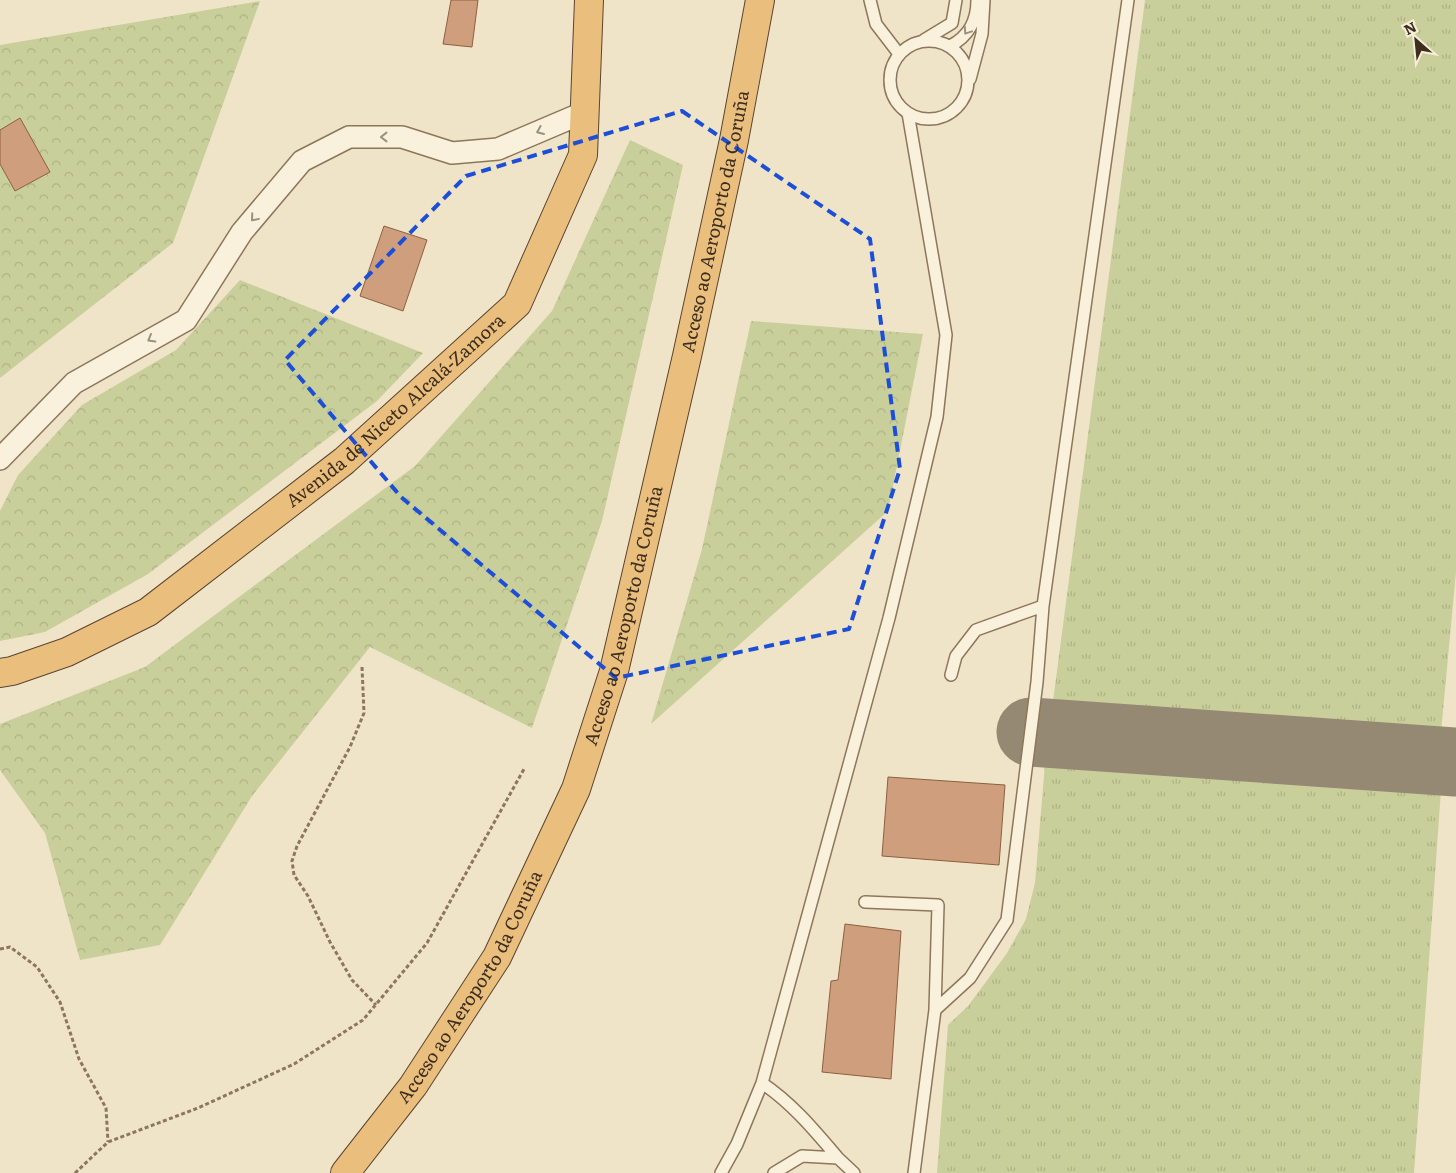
<svg xmlns="http://www.w3.org/2000/svg" width="1456" height="1173" font-family="Literata,serif">
<style>
.grass{fill:url(#grass-tufts)}
.forest{fill:url(#forest-crowns)}
.lines{fill:none;stroke-linecap:round;stroke-linejoin:round}
.taxiway{stroke:#968974;stroke-width:69}
.building{fill:#cf9f7d;stroke:#8d5f41}
.service-casing{stroke:#8d765c;stroke-width:14}
.minor-casing{stroke:#8d765c;stroke-width:24}
.trunk-casing{stroke:#5b4430;stroke-width:30}
.path{stroke:#8d765c;stroke-width:3;stroke-dasharray:4 2.5;stroke-linecap:butt}
.service{stroke:#faf1dc;stroke-width:11}
.minor{stroke:#faf1dc;stroke-width:21}
.trunk{stroke:#eabe7c;stroke-width:28}
.oneway{stroke:#9c907e}
.marked{fill:none;stroke:#1d4ed8;stroke-width:4;stroke-dasharray:10 6;stroke-linejoin:round}
.labels{text-anchor:middle;stroke-width:5;stroke-linejoin:round;paint-order:stroke}
.street-label{font-size:18px;fill:#3d2e20;stroke:#f7eed8}
</style>
<defs>
<pattern id="grass-tufts" width="24" height="20" patternUnits="userSpaceOnUse" patternTransform="scale(1.25)"><rect width="24" height="20" fill="#c9cf9b"/><path d="M3 7l-1-3M5 7V3M7 7l1-3M15 17l-1-3M17 17v-4M19 17l1-3" fill="none" stroke="#aeb285"/></pattern>
<pattern id="forest-crowns" width="20" height="18" patternUnits="userSpaceOnUse" patternTransform="scale(1.25)"><rect width="20" height="18" fill="#c9cf9b"/><path d="M2 6a3 3 0 1 1 6 0M12 15a3 3 0 1 1 6 0" fill="none" stroke="#aeb285"/></pattern>
</defs>
<rect width="100%" height="100%" fill="#f0e4c8"/>
<path class="grass" d="M1145,0H1456V572L1440,743L1052,709Z
M1046,752L1442,776L1414,1173H937L948,1025L968,1006L988,979L1007,953L1026,919L1035,883Z"/>
<path class="forest" d="M260,1L173,243L0,378V45Z
M630,140L683,165L602,521L532,728L370,647L252,796L160,945L80,960L45,833L0,770V724L145,667L415,466L552,311Z
M240,280L423,353L377,401L148,574L45,632L0,641V511L18,475L82,405L176,350Z
M751,321L923,334L888,511L651,724L702,549Z"/>
<g class="lines">
<path class="taxiway" d="M1031,732L1456,762"/>
</g>
<path class="building" d="M451,0H478L472,47L443,44Z
M20,118L50,172L15,191L0,164V130Z
M384,226L427,240L403,311L360,296Z
M888,777L1005,785L999,865L882,856Z
M845,924L901,931L891,1079L822,1072L831,981L838,980Z"/>
<g class="lines">
<defs>
<path id="service" d="M870,0L876,24L899,54
M924,40L952,23L956,0
M890 80a39 39 0 1 1 78 0a39 39 0 1 1-78 0Z
M950,46C969,36 977,21 977,0
M970,79L982,34L984,0
M951,675L956,656L976,630L1043,606
M865,902L938,905L935,1010L970,978L1007,920L1037,682L1043,606L1128,0
M762,1083C792,1103 815,1131 838,1158L802,1156L774,1173
M838,1158L854,1173
M721,1173L737,1144L762,1083L889,618L937,417L946,335L908,113
M914,1173L935,1010"/>
<path id="minor" d="M0,459L74,383L186,320L242,232L302,161L349,137H402L452,153L498,149L585,112"/>
<g id="trunk">
<path id="s1" d="M0,673L12,671L67,652L148,612L344,461L517,304L583,155L589,0"/>
<path id="s2" d="M345,1173L413,1086L497,957L576,789L614,671L687,356L734,140L760,0"/>
</g>
</defs>
<use href="#service" class="service-casing"/>
<use href="#minor" class="minor-casing"/>
<use href="#trunk" class="trunk-casing"/>
<path class="path" d="M362,667L364,713L350,747L297,846L292,861L294,875L308,896L330,942L352,980L376,1005
M0,949L10,947L37,967L60,1002L79,1059L106,1108L108,1142
M75,1173L108,1142L198,1108L294,1064L363,1020L427,943L524,769"/>
<use href="#service" class="service"/>
<use href="#minor" class="minor"/>
<use href="#trunk" class="trunk"/>
</g>
<defs><path id="oneway-chevron" d="M-2-3.5L2.5 0L-2 3.5" fill="none" stroke-width="1.6" stroke-linecap="round" stroke-linejoin="round" transform="scale(1.25)"/></defs>
<g class="oneway">
<use href="#oneway-chevron" transform="translate(967 31) rotate(124)"/>
<use href="#oneway-chevron" transform="translate(540 131) rotate(157)"/>
<use href="#oneway-chevron" transform="translate(384 137) rotate(-180)"/>
<use href="#oneway-chevron" transform="translate(254 218) rotate(130)"/>
<use href="#oneway-chevron" transform="translate(151 339) rotate(150)"/>
</g>
<path class="marked" d="M682,111L870,239L900,469L849,629L616,678L401,497L285,360L466,176Z"/>
<g class="labels">
<g class="street-label">
<text dy="6" stroke="none"><textPath href="#s2" startOffset="1035">Acceso ao Aeroporto da Coruña</textPath></text>
<text dy="6" stroke="none"><textPath href="#s1" startOffset="480">Avenida de Niceto Alcalá-Zamora</textPath></text>
<text dy="6" stroke="none"><textPath href="#s2" startOffset="630">Acceso ao Aeroporto da Coruña</textPath></text>
<text dy="6" stroke="none"><textPath href="#s2" startOffset="225">Acceso ao Aeroporto da Coruña</textPath></text>
</g>
</g>
<g transform="translate(1416 40) rotate(333)" stroke="#f7eed8" stroke-width="4" paint-order="stroke">
<path d="M0-4L9 19L0 12L-9 19Z" fill="#3d2e20"/>
<text y="-8" font-size="14" font-weight="bold" text-anchor="middle" fill="#3d2e20">N</text>
</g>
</svg>
